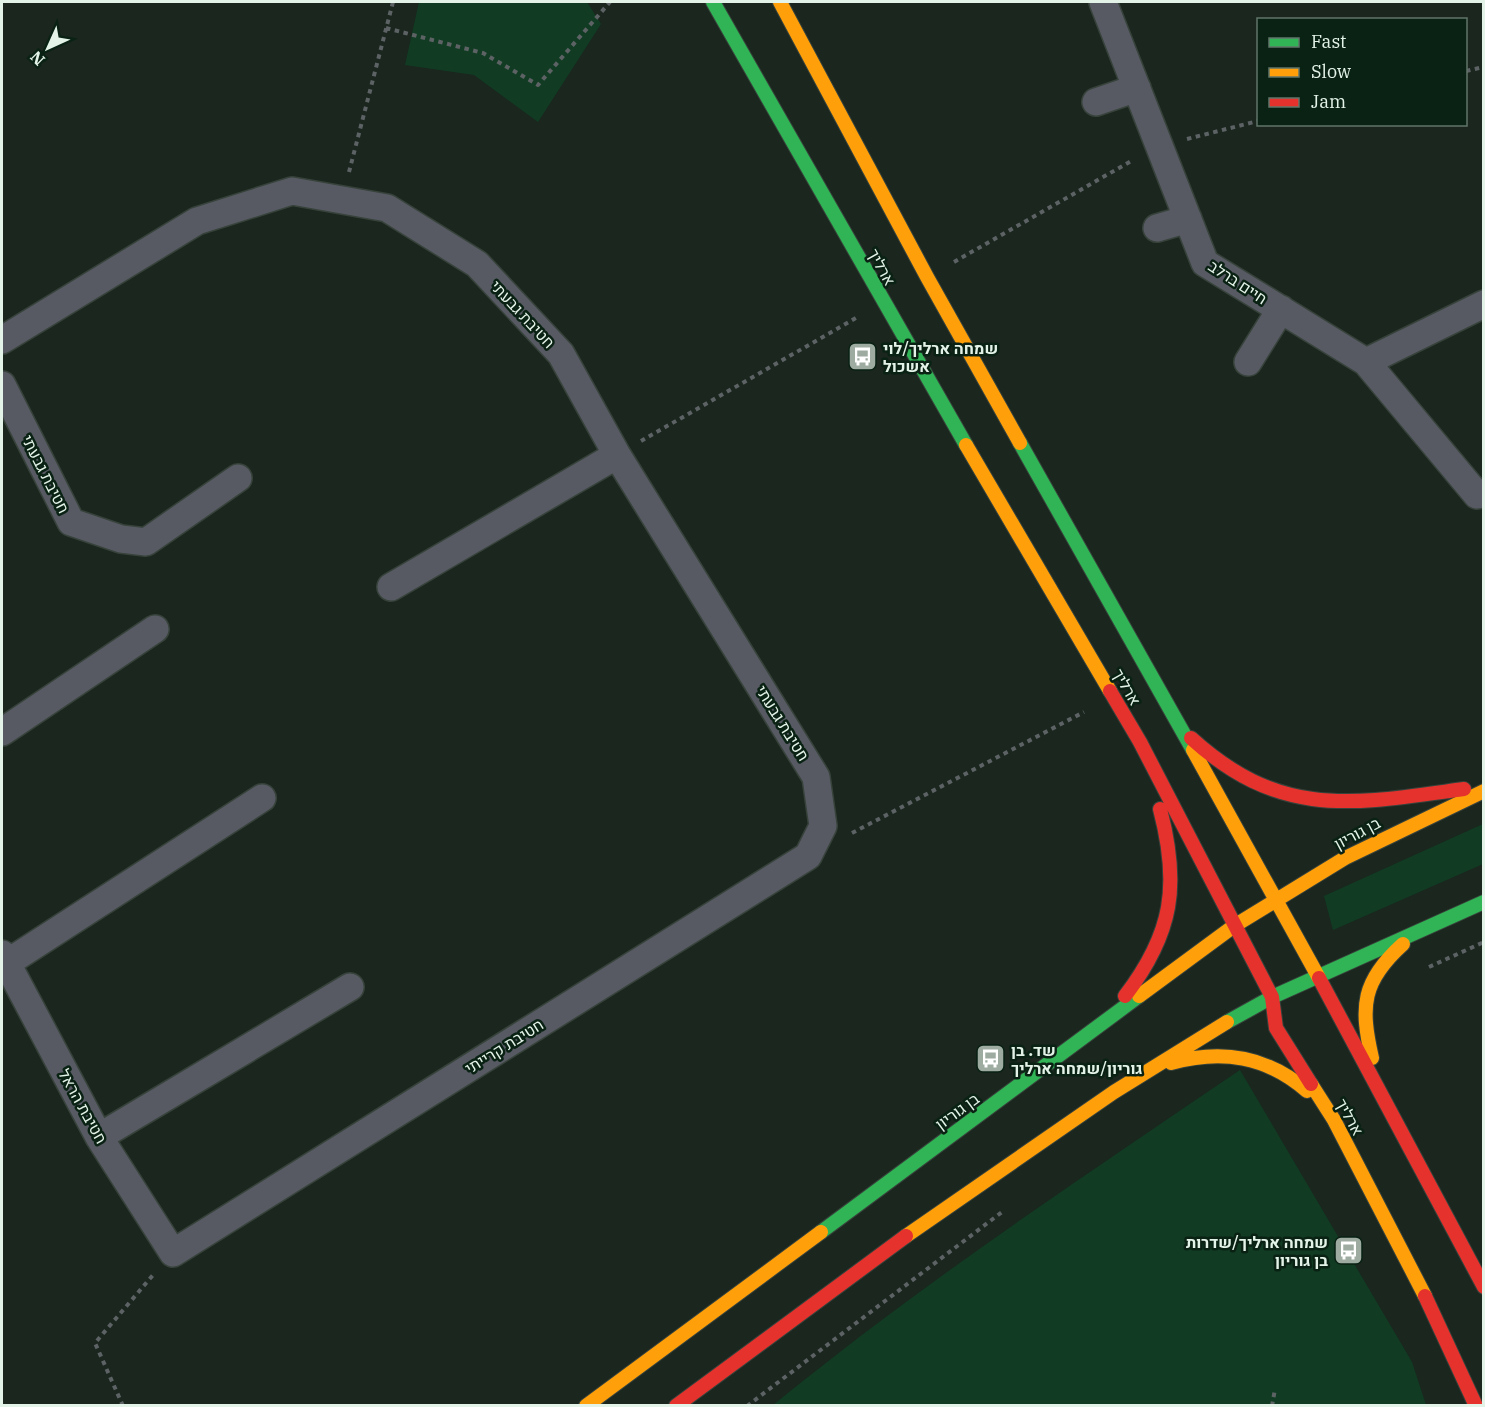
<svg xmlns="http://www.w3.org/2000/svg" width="1485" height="1407" font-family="'IBM Plex Serif',Heebo,serif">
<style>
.green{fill:#113c23}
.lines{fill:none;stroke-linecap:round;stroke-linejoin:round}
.street-casing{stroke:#37423b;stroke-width:30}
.fast-casing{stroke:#37423b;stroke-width:16}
.slow-casing{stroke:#37423b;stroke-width:16}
.jam-casing{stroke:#37423b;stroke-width:16}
.path{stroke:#5d6265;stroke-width:4;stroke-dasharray:4.5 4.5;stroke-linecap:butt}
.street{stroke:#575a63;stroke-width:27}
.fast{stroke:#30b455;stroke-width:14}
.slow{stroke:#ff9f0a;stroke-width:14}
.jam{stroke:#e5322d;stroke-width:14}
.labels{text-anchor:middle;stroke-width:5;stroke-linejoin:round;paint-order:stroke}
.street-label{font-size:16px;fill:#e4f3e8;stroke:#0a2214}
.poi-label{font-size:16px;font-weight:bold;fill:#e4f3e8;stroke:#0a2214;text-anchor:start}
</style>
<rect width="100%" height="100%" fill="#1a261e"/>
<path class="green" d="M419,2H587L601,24L538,122L474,75L405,65Z
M1483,824V864L1333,930L1324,896Z
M1240,1070L1412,1362L1426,1405L772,1406C921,1284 1081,1178 1240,1070Z"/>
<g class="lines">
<defs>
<path id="street" d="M1103,2L1205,263L1366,362L1484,304
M1096,102L1137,88
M1157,228L1188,219
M2,340L197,221L292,191L387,208L477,264L561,354L617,455L816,777L823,826L808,856L173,1253L99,1137L2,954
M1248,362L1281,309
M1366,362L1477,495
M2,385L71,522L121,539L146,542L238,478
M391,587L617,455
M2,732L155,629
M7,963L262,798
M99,1137L350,987"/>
<path id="fast" d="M713,2L966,445
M1020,443L1193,750
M1227,1022L1272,997L1484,902
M821,1232L1139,996"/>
<path id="slow" d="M780,2L927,277L1020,443
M966,445L1110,691
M1193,750L1319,978
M1139,996L1234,926L1345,858L1484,791
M1372,1058C1360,1006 1362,981 1403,944
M1171,1063C1222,1049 1267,1056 1307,1091
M1311,1084L1334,1120L1425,1296
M906,1236L1114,1092L1227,1022
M586,1406L821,1232"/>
<path id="jam" d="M1110,691L1140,742L1272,997L1276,1028L1311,1084
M1191,738C1281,820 1354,804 1464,789
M1319,978L1484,1287
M1125,996C1173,933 1180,885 1160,809
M1425,1296L1476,1406
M676,1406L906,1236"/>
</defs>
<use href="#street" class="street-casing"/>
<use href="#fast" class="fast-casing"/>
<use href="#slow" class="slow-casing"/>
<use href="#jam" class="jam-casing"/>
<path class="path" d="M386,28L483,53L538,85L610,2
M1466,71L1484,67
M1187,139L1258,121
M349,172L393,2
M954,262L1133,160
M641,441L856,318
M852,833L1084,712
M1429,967L1484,942
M123,1406L95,1343L153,1275
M747,1406L1002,1212
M1272,1406L1275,1389"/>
<use href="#street" class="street"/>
<use href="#fast" class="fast"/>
<use href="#slow" class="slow"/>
<use href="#jam" class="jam"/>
</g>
<defs>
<symbol id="bus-square" viewBox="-11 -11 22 22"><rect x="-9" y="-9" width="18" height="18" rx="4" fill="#9daba1" stroke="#0a2214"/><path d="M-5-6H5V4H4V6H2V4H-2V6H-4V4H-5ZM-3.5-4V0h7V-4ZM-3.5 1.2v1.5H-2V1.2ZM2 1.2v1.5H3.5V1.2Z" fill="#fff"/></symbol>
</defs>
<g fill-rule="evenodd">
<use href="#bus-square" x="846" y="340" width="33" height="33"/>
<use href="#bus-square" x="974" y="1042" width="33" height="33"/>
<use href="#bus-square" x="1332" y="1234" width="33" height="33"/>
</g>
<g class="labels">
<g class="street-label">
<text transform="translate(882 267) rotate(61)" y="6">ארליך</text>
<text transform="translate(1238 282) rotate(33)" y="6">חיים ברלב</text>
<text transform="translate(523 314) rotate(47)" y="6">חטיבת גבעתי</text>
<text transform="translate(46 474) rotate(63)" y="6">חטיבת גבעתי</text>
<text transform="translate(1127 687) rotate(60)" y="6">ארליך</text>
<text transform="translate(783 723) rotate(58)" y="6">חטיבת גבעתי</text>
<text transform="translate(1357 833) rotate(-28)" y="6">בן גוריון</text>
<text transform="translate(504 1046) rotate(-32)" y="6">חטיבת קרייתי</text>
<text transform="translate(83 1106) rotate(61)" y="6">חטיבת הראל</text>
<text transform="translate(957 1111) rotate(-36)" y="6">בן גוריון</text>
<text transform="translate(1350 1117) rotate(61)" y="6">ארליך</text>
</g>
<g class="poi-label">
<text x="883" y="354">שמחה ארליך/לוי<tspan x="883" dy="18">אשכול</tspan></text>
<text x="1011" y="1056">שד. בן<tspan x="1011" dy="18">גוריון/שמחה ארליך</tspan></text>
<text x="1328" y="1248" text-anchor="end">שמחה ארליך/שדרות<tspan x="1328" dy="18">בן גוריון</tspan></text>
</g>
</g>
<rect width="1485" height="1407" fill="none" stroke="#e4f3e8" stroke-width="6"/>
<rect x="1257" y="18" width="210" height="108" fill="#0a2214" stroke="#617669" stroke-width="1.5"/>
<rect x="1269" y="38" width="30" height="9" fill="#30b455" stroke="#617669" stroke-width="1.5"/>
<text x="1311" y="48" font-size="18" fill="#e4f3e8">Fast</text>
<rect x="1269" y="68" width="30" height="9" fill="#ff9f0a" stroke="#617669" stroke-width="1.5"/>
<text x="1311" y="78" font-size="18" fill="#e4f3e8">Slow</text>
<rect x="1269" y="98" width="30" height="9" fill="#e5322d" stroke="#617669" stroke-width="1.5"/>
<text x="1311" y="108" font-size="18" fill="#e4f3e8">Jam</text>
<g transform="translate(48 48) rotate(225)" stroke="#0a2214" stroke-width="4.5" paint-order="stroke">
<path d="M0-4.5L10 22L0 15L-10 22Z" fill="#e4f3e8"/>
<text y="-9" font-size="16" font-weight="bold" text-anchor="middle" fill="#e4f3e8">N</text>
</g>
</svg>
